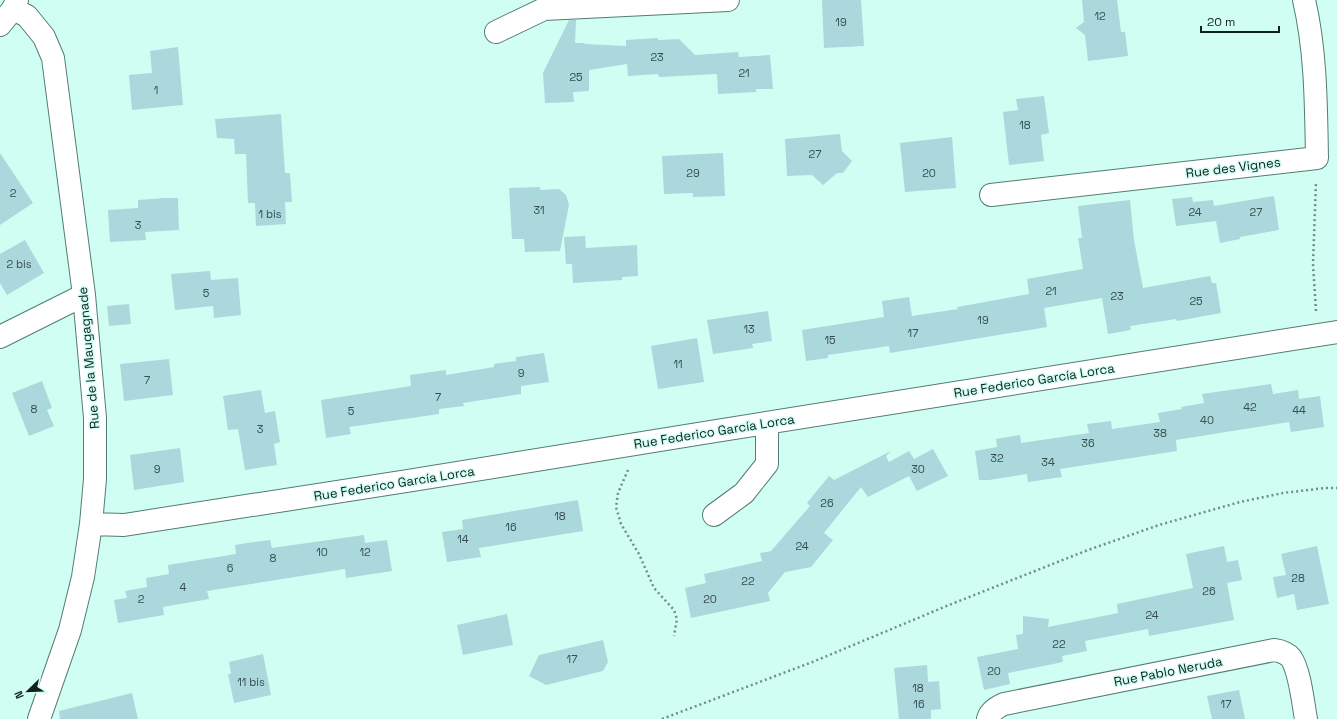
<svg xmlns="http://www.w3.org/2000/svg" width="1337" height="719" font-family="'Space Grotesk',sans-serif">
<style>
.building{fill:#aad8dd}
.lines{fill:none;stroke-linecap:round;stroke-linejoin:round}
.street-casing{stroke:#537c72;stroke-width:24}
.secondary-casing{stroke:#537c72;stroke-width:24}
.path{stroke:#6f8e87;stroke-width:2.5;stroke-dasharray:2 3;stroke-linecap:butt}
.street{stroke:#fff;stroke-width:22}
.secondary{stroke:#fff;stroke-width:22}
.labels{text-anchor:middle;stroke-width:3;stroke-linejoin:round;paint-order:stroke}
.number-label{font-size:11px;fill:#364e4d}
.street-label{font-size:13px;fill:#0f201d;stroke:#d1fef2}
</style>
<rect width="100%" height="100%" fill="#d1fef2"/>
<path class="building" d="M822,0H861L864,46L824,48Z
M1082,0H1117L1121,32H1125L1128,56L1088,61L1085,35L1076,28L1084,22Z
M569,20H576L575,43H584L585,44L626,46V40L658,38V40L679,39L695,55L738,52L739,57L770,55L773,89H756V92L718,94L717,74L659,77L658,74L628,76L627,64L589,70V91L573,92L574,102L545,103L543,73Z
M178,47L183,105L132,110L129,75L152,73L150,51Z
M1044,96L1049,133L1041,135L1044,161L1009,165L1003,112L1018,110L1016,99Z
M281,114L285,173H290L292,202H285L286,224L256,226L255,203H248L246,154H235L234,139L217,138L215,119Z
M840,134L842,151L852,161L843,173H837L823,185L812,175L787,176L785,139Z
M952,137L956,188L905,192L900,143Z
M0,153L33,203L0,225Z
M723,153L725,196L693,197V193L664,194L662,156Z
M540,187V190L559,189L566,195L569,205L560,251L525,252L524,239H512L509,188Z
M1274,196L1279,230L1240,237V239L1220,243L1216,221L1176,226L1172,199L1192,197L1193,202L1213,200L1214,206Z
M164,198H178L179,230L145,232L146,240L110,242L108,210L138,208V200Z
M1130,200L1134,240L1143,288L1210,276L1212,283H1216L1221,313L1177,321L1176,319L1130,326L1131,330L1108,334L1102,298L1044,308L1047,327L890,353L889,346L828,355V358L806,361L802,330L884,317L882,301L909,297L912,316L958,309L957,307L1029,294L1027,279L1083,269L1078,238H1082L1078,206Z
M585,236L586,248L637,245L638,276L622,277V280L573,283L572,264H566L564,237Z
M25,240L44,273L7,295L0,283V254Z
M210,271L211,280L238,278L241,315L214,318L213,306L175,310L171,274Z
M129,304L131,324L109,326L107,306Z
M768,311L772,341L752,344L753,348L713,354L707,320Z
M697,338L704,382L658,389L651,346Z
M544,353L549,382L521,386V394L463,403L464,406L439,409V414L349,427L351,434L326,438L321,400L411,386L410,375L446,370V375L494,367V364L516,361V357Z
M169,359L173,395L124,401L120,364Z
M42,381L52,408L47,410L54,426L29,436L12,393Z
M1271,384L1273,394L1298,390L1299,399L1320,396L1324,427L1291,432L1289,422L1232,431L1176,440L1177,451L1060,469L1062,477L1028,482L1027,474L989,480H979L975,451L997,447L996,439L1020,435L1021,443L1089,433L1087,424L1111,421L1112,429L1160,422L1158,413L1182,409L1181,407L1204,403L1202,394Z
M261,390L265,413L275,411L280,442L274,444L277,465L245,470L238,429L228,430L223,396Z
M180,448L184,482L134,490L130,455Z
M933,449L948,476L917,491L909,476L868,497L861,487L824,533L833,540L811,567L785,572L768,593L770,601L691,618L685,588L706,583L704,574L762,561L760,553L771,551L810,506L807,503L829,476L834,480L891,451L886,456L889,462L909,451L914,459Z
M578,500L583,531L479,548L481,557L447,562L442,532L463,529L462,520Z
M364,535L365,543L387,540L392,571L346,578L345,569L207,591L209,599L163,607L164,615L118,623L114,600L127,598L125,591L147,587L146,578L169,574L168,565L236,554L235,545L247,543L270,540L272,548Z
M1224,546L1227,562L1238,560L1242,580L1227,583L1234,620L1149,636L1148,629L1085,641L1087,651L1062,656L1063,662L1008,673L1010,684L984,690L977,657L1018,649L1016,635L1023,634V616L1049,619L1048,627L1118,613L1117,604L1193,588L1186,554Z
M1317,546L1329,604L1297,610L1294,594L1277,598L1273,577L1286,575L1281,554Z
M507,614L513,645L463,655L457,625Z
M603,640L608,662L603,671L546,685L529,676L539,655Z
M263,654L271,695L234,703L228,674H231L229,662Z
M927,665L928,682L939,681L941,709L931,710V719H899L894,668Z
M1239,690L1245,719H1212L1207,696Z
M132,693L138,719H60L59,711Z"/>
<g class="lines">
<defs>
<path id="street" d="M0,25L13,9L27,16L44,37L53,58L84,295L95,418V479L91,524L83,577L70,630L39,719
M496,32L544,9L728,0
M991,195L1317,158C1316,105 1316,51 1304,0
M0,337L84,295
M714,515L744,493L767,464V423
M91,524L124,525L407,481L716,431L1337,332
M988,719C990,711 997,707 1004,704L1274,650C1281,651 1287,653 1291,658C1300,671 1303,703 1306,719"/>
<path id="secondary" d="M13,9L17,0"/>
</defs>
<use href="#street" class="street-casing"/>
<use href="#secondary" class="secondary-casing"/>
<path class="path" d="M1316,311L1313,264L1316,182
M628,470L618,493L616,507L621,524L639,554L654,588L674,610L677,619L674,636
M662,719L815,661L949,605L1088,550L1159,525L1240,502L1283,493L1325,488H1337"/>
<use href="#street" class="street"/>
<use href="#secondary" class="secondary"/>
</g>
<g class="labels">
<g class="number-label">
<text x="1100" y="20">12</text>
<text x="841" y="26">19</text>
<text x="657" y="61">23</text>
<text x="744" y="77">21</text>
<text x="576" y="81">25</text>
<text x="156" y="94">1</text>
<text x="1025" y="129">18</text>
<text x="815" y="158">27</text>
<text x="693" y="177">29</text>
<text x="929" y="177">20</text>
<text x="13" y="197">2</text>
<text x="539" y="214">31</text>
<text x="1195" y="216">24</text>
<text x="1256" y="216">27</text>
<text x="270" y="218">1 bis</text>
<text x="138" y="229">3</text>
<text x="19" y="268">2 bis</text>
<text x="1051" y="295">21</text>
<text x="206" y="297">5</text>
<text x="1117" y="300">23</text>
<text x="1196" y="305">25</text>
<text x="983" y="324">19</text>
<text x="749" y="333">13</text>
<text x="913" y="337">17</text>
<text x="830" y="344">15</text>
<text x="678" y="368">11</text>
<text x="521" y="377">9</text>
<text x="147" y="384">7</text>
<text x="438" y="401">7</text>
<text x="1250" y="411">42</text>
<text x="34" y="413">8</text>
<text x="1299" y="414">44</text>
<text x="351" y="415">5</text>
<text x="1207" y="424">40</text>
<text x="260" y="433">3</text>
<text x="1160" y="437">38</text>
<text x="1088" y="447">36</text>
<text x="997" y="462">32</text>
<text x="1048" y="466">34</text>
<text x="157" y="473">9</text>
<text x="918" y="473">30</text>
<text x="827" y="507">26</text>
<text x="560" y="520">18</text>
<text x="511" y="531">16</text>
<text x="463" y="543">14</text>
<text x="802" y="550">24</text>
<text x="322" y="556">10</text>
<text x="365" y="556">12</text>
<text x="273" y="562">8</text>
<text x="230" y="572">6</text>
<text x="1298" y="582">28</text>
<text x="748" y="585">22</text>
<text x="183" y="591">4</text>
<text x="1209" y="595">26</text>
<text x="141" y="603">2</text>
<text x="710" y="603">20</text>
<text x="1152" y="619">24</text>
<text x="1059" y="648">22</text>
<text x="572" y="663">17</text>
<text x="994" y="675">20</text>
<text x="251" y="686">11 bis</text>
<text x="918" y="692">18</text>
<text x="919" y="708">16</text>
<text x="1226" y="708">17</text>
</g>
<g class="street-label">
<text transform="translate(1233 167) rotate(-7)" y="5">Rue des Vignes</text>
<text transform="translate(88 358) rotate(-95)" y="5">Rue de la Maugagnade</text>
<text transform="translate(1034 380) rotate(-9)" y="5">Rue Federico García Lorca</text>
<text transform="translate(714 431) rotate(-9)" y="5">Rue Federico García Lorca</text>
<text transform="translate(394 483) rotate(-9)" y="5">Rue Federico García Lorca</text>
<text transform="translate(1168 671) rotate(-11)" y="5">Rue Pablo Neruda</text>
</g>
</g>
<g transform="translate(28 691) rotate(247)" stroke="#d1fef2" stroke-width="3" paint-order="stroke">
<path d="M0-3L7 15L0 10L-7 15Z" fill="#0f201d"/>
<text y="-6" font-size="11" font-weight="bold" text-anchor="middle" fill="#0f201d">N</text>
</g>
<path d="M1201 26v6h78v-6" fill="none" stroke="#0f201d" stroke-width="2"/>
<text x="1207" y="26" font-size="12" fill="#0f201d" stroke="#d1fef2" stroke-width="3" paint-order="stroke">20 m</text>
</svg>
